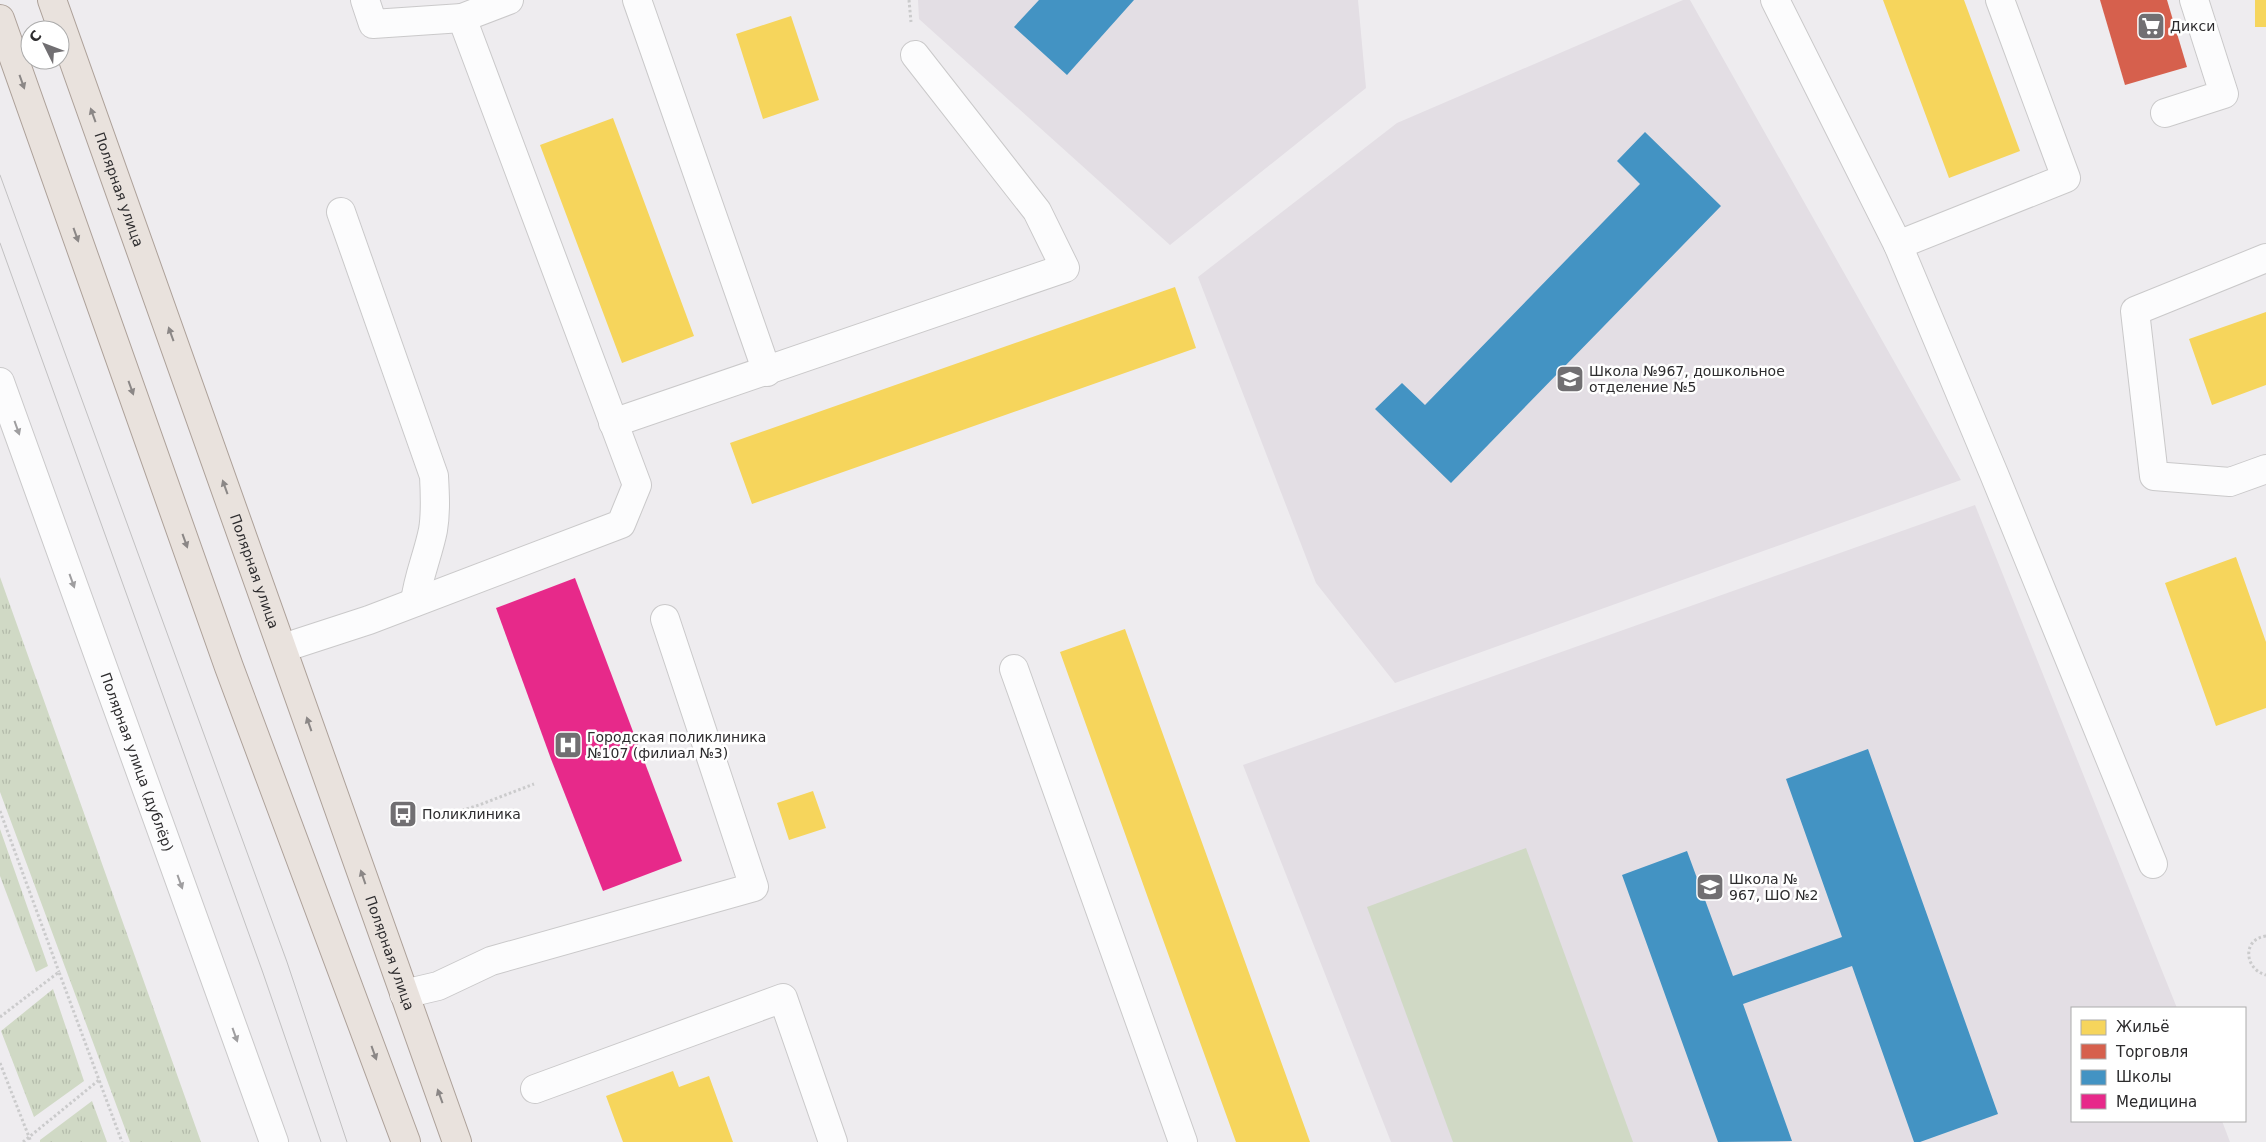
<svg xmlns="http://www.w3.org/2000/svg" width="2266" height="1142" font-family="'DejaVu Sans',sans-serif">
<style>
.built{fill:#e3dee4}
.grass{fill:url(#grass-tufts)}
.pitch{fill:#d0d9c5}
.homes{fill:#f6d55c}
.shops{fill:#d6604d}
.schools{fill:#4393c3}
.health{fill:#e7298a}
.lines{fill:none;stroke-linecap:round;stroke-linejoin:round}
.minor-casing{stroke:#cac9ca;stroke-width:30}
.major-casing{stroke:#ada199;stroke-width:30}
.path{stroke:#cbcbcc;stroke-width:3;stroke-dasharray:2.5 2.5;stroke-linecap:butt}
.minor{stroke:#fcfcfd;stroke-width:28}
.major{stroke:#e9e2dd;stroke-width:28}
.tram{stroke:#c2c1c2;stroke-width:1}
.oneway{fill:#8b8786}
.oneway2{fill:#9f9ea0}
.labels{text-anchor:middle;stroke-width:5;stroke-linejoin:round;paint-order:stroke}
.poi-label{font-size:14px;fill:#2d2c2e;stroke:#fff;text-anchor:start}
.street-label{font-size:14px;fill:#2d2c2e;stroke:#fff}
</style>
<defs>
<pattern id="grass-tufts" width="24" height="20" patternUnits="userSpaceOnUse" patternTransform="scale(1.25)"><rect width="24" height="20" fill="#d0d9c5"/><path d="M3 7l-1-3M5 7V3M7 7l1-3M15 17l-1-3M17 17v-4M19 17l1-3" fill="none" stroke="#b3baaa"/></pattern>
</defs>
<rect width="100%" height="100%" fill="#eeecef"/>
<path class="built" d="M918,0H1358L1366,88L1170,245L919,19Z
M1683,0H1690L1961,480L1395,683L1316,583L1198,277L1397,123Z
M1975,505L2177,1008H2072V1121H2222L2230,1142H1391L1243,765Z"/>
<path class="grass" d="M0,577L201,1142H130L0,792Z
M0,829L48,966L36,972L0,876Z
M53,989L84,1081L34,1117L1,1031Z
M92,1101L107,1142H40V1140Z"/>
<path class="pitch" d="M1526,848L1633,1142H1453L1367,907Z"/>
<path class="homes" d="M1883,0H1964L2020,151L1949,178Z
M2255,0H2266V27H2255Z
M791,16L819,100L763,119L736,34Z
M613,118L694,336L622,363L540,145Z
M1175,287L1196,348L752,504L730,443Z
M2266,312V385L2212,405L2189,339Z
M2236,557L2266,642V708L2216,726L2165,583Z
M1125,629L1310,1142H1236L1153,912L1060,652Z
M813,791L826,828L789,840L777,803Z
M673,1071L679,1087L709,1076L733,1142H623L606,1096Z"/>
<path class="shops" d="M2100,0H2167L2187,67L2125,85Z"/>
<path class="schools" d="M1039,0H1134L1067,75L1014,27Z
M1645,132L1721,206L1451,483L1375,409L1402,383L1425,405L1640,184L1617,161Z
M1868,749L1998,1114L1920,1142H1914L1852,966L1743,1004L1792,1141L1718,1142L1622,875L1687,851L1733,976L1842,937L1786,779Z"/>
<path class="health" d="M575,578L682,861L603,891L551,759L496,608Z"/>
<g class="lines">
<defs>
<g id="minor">
<path d="M637,0L767,372"/>
<path d="M1775,0L1898,245L1994,474L2153,864"/>
<path d="M462,18L509,0"/>
<path d="M2165,113L2224,94L2194,0"/>
<path d="M341,212L434,476C435,494 436,512 433,530C428,555 418,577 415,602"/>
<path d="M1898,245L2066,178L2000,0"/>
<path d="M2266,258L2135,311L2154,476L2230,482L2266,469"/>
<path id="s1" d="M0,382L274,1142"/>
<path d="M613,423L1065,268L1037,211L915,55"/>
<path d="M283,648L369,620L621,524L637,485L462,18L373,24L365,0"/>
<path d="M1014,669L1183,1142"/>
<path d="M404,994L438,986L491,961L754,887L665,619"/>
<path d="M535,1089L783,998L833,1142"/>
</g>
<g id="major">
<path id="s2" d="M52,0L457,1142"/>
<path d="M0,19L229,667L406,1142"/>
</g>
</defs>
<use href="#minor" class="minor-casing"/>
<use href="#major" class="major-casing"/>
<path class="path" d="M909,0L911,22
M0,811L59,972
M438,818L479,805L534,784
M2266,936C2242,939 2244,969 2266,975
M0,1017L59,972L122,1142
M0,1063L31,1142
M23,1142L99,1080"/>
<use href="#minor" class="minor"/>
<use href="#major" class="major"/>
<path class="tram" d="M0,175L287,962L347,1142
M0,243L263,973L321,1142"/>
</g>
<defs><path id="oneway-solid" d="M-6-.8H1V-3.2L6.5 0L1 3.2V.8H-6Z" transform="scale(1.25)"/></defs>
<g class="oneway">
<use href="#oneway-solid" transform="translate(22 82) rotate(70)"/>
<use href="#oneway-solid" transform="translate(93 115) rotate(-110)"/>
<use href="#oneway-solid" transform="translate(76 235) rotate(70)"/>
<use href="#oneway-solid" transform="translate(171 334) rotate(-110)"/>
<use href="#oneway-solid" transform="translate(131 388) rotate(70)"/>
<use href="#oneway-solid" transform="translate(225 487) rotate(-110)"/>
<use href="#oneway-solid" transform="translate(185 541) rotate(70)"/>
<use href="#oneway-solid" transform="translate(309 724) rotate(-109)"/>
<use href="#oneway-solid" transform="translate(363 877) rotate(-109)"/>
<use href="#oneway-solid" transform="translate(374 1053) rotate(70)"/>
<use href="#oneway-solid" transform="translate(440 1096) rotate(-110)"/>
</g>
<g class="oneway2">
<use href="#oneway-solid" transform="translate(17 428) rotate(70)"/>
<use href="#oneway-solid" transform="translate(72 581) rotate(70)"/>
<use href="#oneway-solid" transform="translate(180 882) rotate(70)"/>
<use href="#oneway-solid" transform="translate(235 1035) rotate(70)"/>
</g>
<defs>
<symbol id="supermarket-square" viewBox="-11 -11 22 22"><rect x="-9" y="-9" width="18" height="18" rx="4" fill="#716f72" stroke="#fff"/><path d="M-6-5.5h2.5l.6 2H6L4.5 2H-2.5L-4.4-4H-6ZM-1.5 3.2a1.3 1.3 0 1 0 .1 0ZM3 3.2a1.3 1.3 0 1 0 .1 0Z" fill="#fff"/></symbol>
<symbol id="school-square" viewBox="-11 -11 22 22"><rect x="-9" y="-9" width="18" height="18" rx="4" fill="#716f72" stroke="#fff"/><path d="M0-5L7-2L0 1L-7-2ZM-4 1L0 2.5L4 1V4Q0 6-4 4Z" fill="#fff"/></symbol>
<symbol id="hospital-square" viewBox="-11 -11 22 22"><rect x="-9" y="-9" width="18" height="18" rx="4" fill="#716f72" stroke="#fff"/><path d="M-5-5h3v3.5h4V-5h3V5h-3V1.5h-4V5h-3Z" fill="#fff"/></symbol>
<symbol id="bus-square" viewBox="-11 -11 22 22"><rect x="-9" y="-9" width="18" height="18" rx="4" fill="#716f72" stroke="#fff"/><path d="M-5-6H5V4H4V6H2V4H-2V6H-4V4H-5ZM-3.5-4V0h7V-4ZM-3.5 1.2v1.5H-2V1.2ZM2 1.2v1.5H3.5V1.2Z" fill="#fff"/></symbol>
</defs>
<g fill-rule="evenodd">
<use href="#supermarket-square" x="2135" y="10" width="32" height="32"/>
<use href="#school-square" x="1554" y="363" width="32" height="32"/>
<use href="#hospital-square" x="552" y="729" width="32" height="32"/>
<use href="#bus-square" x="387" y="798" width="32" height="32"/>
<use href="#school-square" x="1694" y="871" width="32" height="32"/>
</g>
<g class="labels">
<g class="poi-label">
<text x="2170" y="31">Дикси</text>
<text x="1589" y="376">Школа №967, дошкольное<tspan x="1589" dy="16">отделение №5</tspan></text>
<text x="587" y="742">Городская поликлиника<tspan x="587" dy="16">№107 (филиал №3)</tspan></text>
<text x="422" y="819">Поликлиника</text>
<text x="1729" y="884">Школа №<tspan x="1729" dy="16">967, ШО №2</tspan></text>
</g>
<g class="street-label">
<text dy="5" stroke="none"><textPath href="#s2" startOffset="201">Полярная улица</textPath></text>
<text dy="5" stroke="none"><textPath href="#s2" startOffset="606">Полярная улица</textPath></text>
<text dy="5" stroke="none"><textPath href="#s1" startOffset="404">Полярная улица (дублёр)</textPath></text>
<text dy="5" stroke="none"><textPath href="#s2" startOffset="1011">Полярная улица</textPath></text>
</g>
</g>
<rect x="2071" y="1007" width="175" height="115" fill="#ffffff" stroke="#ababab"/>
<rect x="2081" y="1020" width="25" height="15" fill="#f6d55c" stroke="#ababab"/>
<text x="2116" y="1032" font-size="15" fill="#2d2c2e">Жильё</text>
<rect x="2081" y="1044" width="25" height="15" fill="#d6604d" stroke="#ababab"/>
<text x="2116" y="1057" font-size="15" fill="#2d2c2e">Торговля</text>
<rect x="2081" y="1070" width="25" height="15" fill="#4393c3" stroke="#ababab"/>
<text x="2116" y="1082" font-size="15" fill="#2d2c2e">Школы</text>
<rect x="2081" y="1094" width="25" height="15" fill="#e7298a" stroke="#ababab"/>
<text x="2116" y="1107" font-size="15" fill="#2d2c2e">Медицина</text>
<g transform="translate(45 45) rotate(312)"><circle r="24" fill="#ffffff" stroke="#ababab"/>
<path d="M0-4L9 19L0 12L-9 19Z" fill="#716f72"/>
<text y="-8" font-size="14" font-weight="bold" text-anchor="middle" fill="#2d2c2e">С</text>
</g>
</svg>
